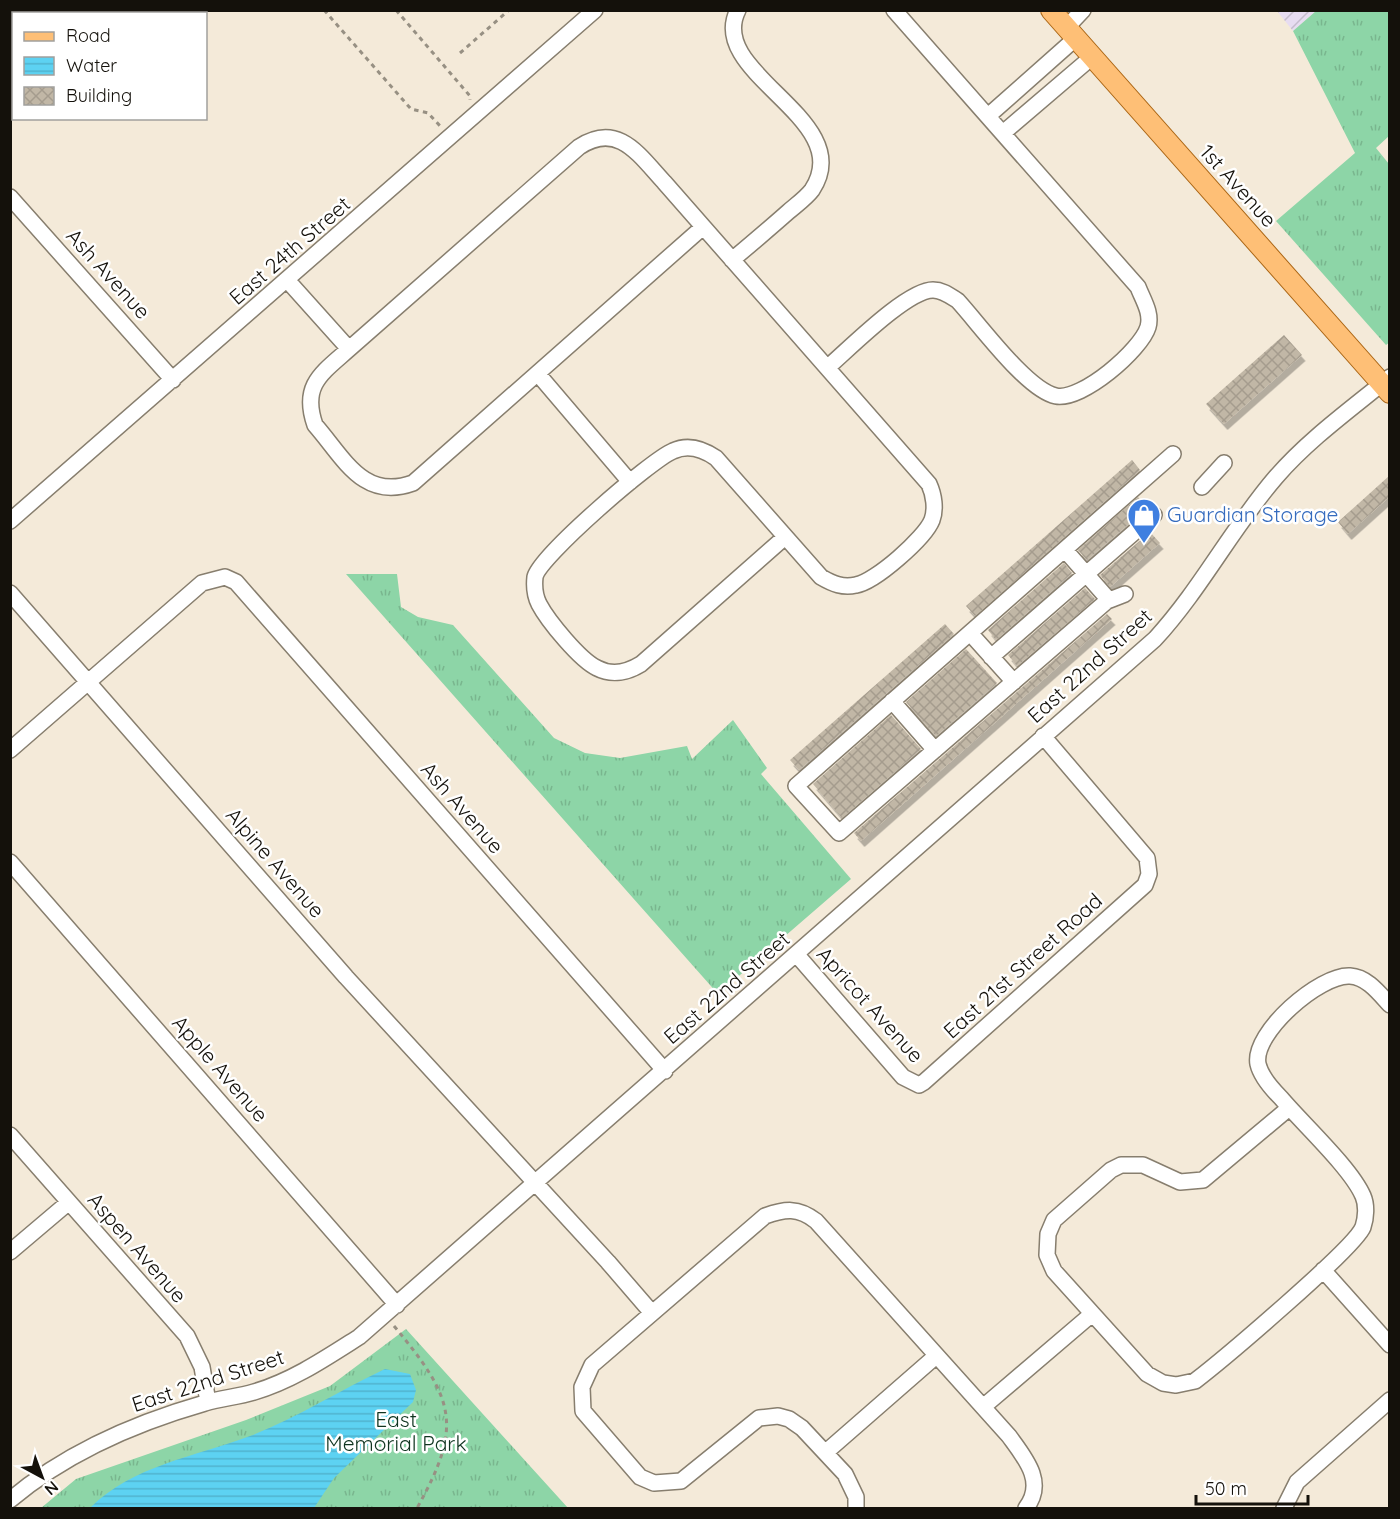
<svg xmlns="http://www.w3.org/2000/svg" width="1400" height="1519" font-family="Quicksand,sans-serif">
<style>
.industrial{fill:url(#industrial-furrows)}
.grass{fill:url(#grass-tufts)}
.water{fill:url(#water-rules)}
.building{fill:url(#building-cross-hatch);filter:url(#shadow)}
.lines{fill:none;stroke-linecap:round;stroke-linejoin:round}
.minor-casing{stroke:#877e6e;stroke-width:18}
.major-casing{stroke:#ab6615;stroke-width:22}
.path{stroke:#979083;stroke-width:3;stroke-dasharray:4.5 4.5;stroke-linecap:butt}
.minor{stroke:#fff;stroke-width:15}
.major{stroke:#febf76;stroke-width:20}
.labels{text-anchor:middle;stroke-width:5;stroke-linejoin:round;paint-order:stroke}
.street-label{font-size:21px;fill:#14110b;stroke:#fff}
.shop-label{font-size:21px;fill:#366cbe;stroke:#fff;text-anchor:start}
.park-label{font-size:21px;fill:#0f341f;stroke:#fff}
</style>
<defs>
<pattern id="industrial-furrows" width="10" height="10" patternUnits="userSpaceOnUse" patternTransform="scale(1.5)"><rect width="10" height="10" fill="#e7dcf1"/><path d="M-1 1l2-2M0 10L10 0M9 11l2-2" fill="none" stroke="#c5bccd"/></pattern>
<pattern id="grass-tufts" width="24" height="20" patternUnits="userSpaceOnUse" patternTransform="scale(1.5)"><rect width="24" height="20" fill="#8dd5a7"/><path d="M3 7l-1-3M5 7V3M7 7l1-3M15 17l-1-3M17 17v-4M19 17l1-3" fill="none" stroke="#79b68e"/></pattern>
<pattern id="water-rules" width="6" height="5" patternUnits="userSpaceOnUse" patternTransform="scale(1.5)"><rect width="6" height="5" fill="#5dd2f2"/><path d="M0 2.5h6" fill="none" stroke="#50b3ce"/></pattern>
<pattern id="building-cross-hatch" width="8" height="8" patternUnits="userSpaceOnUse" patternTransform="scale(1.5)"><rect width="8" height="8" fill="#c1b7a6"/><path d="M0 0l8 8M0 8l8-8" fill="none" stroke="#a59c8e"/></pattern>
<filter id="shadow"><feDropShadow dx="3.5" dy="6" stdDeviation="0" flood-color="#0004"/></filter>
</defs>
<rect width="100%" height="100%" fill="#f4ead9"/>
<path class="industrial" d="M1277,11H1316L1293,31Z"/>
<path class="grass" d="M1316,11H1389V136L1376,148L1389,164L1390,342L1386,345L1276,221L1355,153L1293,31Z
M346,574H397L401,607L418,617L453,625L554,738L585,753L620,758L687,746L692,759L733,720L767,768L761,774L851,879L718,994Z
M406,1329L568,1508H41L76,1479L246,1420L330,1386Z"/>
<path class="water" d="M385,1369L410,1374L416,1390L413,1402L334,1478L314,1508H90C133,1465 195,1457 250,1436C297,1418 340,1390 385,1369Z"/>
<path class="building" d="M1284,335L1302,355L1224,424L1206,404Z
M1132,460L1140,470L975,616L966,606Z
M1389,476V497L1348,534L1338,522Z
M1138,497L1147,508L1087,560L1078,550Z
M1150,532L1160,543L1110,587L1100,575Z
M1064,563L1072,573L996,640L988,630Z
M1085,588L1095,599L1017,666L1008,655Z
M1107,614L1112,619L861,841L854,833Z
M945,624L954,634L799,770L790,760Z
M966,649L997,683L936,736L906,702Z
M891,715L921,749L842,818L813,784Z"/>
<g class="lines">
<defs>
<path id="minor" d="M1066,28L1083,10
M988,116L1076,38
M1003,133L1092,57
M10,197L173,380
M703,227L413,483C363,501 344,458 315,425C301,385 322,373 349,349L579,147C618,121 639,155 664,182L929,484C934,495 936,509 932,520C925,538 875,582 856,585C843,588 833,584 821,577L716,458C703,449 688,444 673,451C651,460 539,557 535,577C534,586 535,596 539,604C548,621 580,660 597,668C612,676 628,672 641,664L785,537
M732,260C751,244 770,228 788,212C796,205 806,198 812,190C859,119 705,74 738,10
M288,281L349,349
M828,367C849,349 907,290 933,290C943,290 950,296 958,301C980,325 1027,390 1056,396C1082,401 1141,350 1148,327C1152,313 1143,300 1138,287L894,10
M538,374L630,482
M1202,487L1224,463
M10,521L595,10
M1065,550L1109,600
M10,593L346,977L608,1262L652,1313
M1125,594L1107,601L839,833L796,786L1173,454
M970,633L1014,682
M991,657L1154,515
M892,701L935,750
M10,750L202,583L225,577L236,582L665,1071
M10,862L397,1305
M797,955L903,1077L919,1085L924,1082L1145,885L1149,874L1147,858L1043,736
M1289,1108L1203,1180L1180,1182L1143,1165H1121L1111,1170L1054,1220L1048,1234L1047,1255L1054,1271L1147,1374L1163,1383L1176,1385L1195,1381C1221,1361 1355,1248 1363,1227C1366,1218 1367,1205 1363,1196C1351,1168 1302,1123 1281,1098C1272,1089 1261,1077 1258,1064C1252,1033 1320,974 1350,976C1367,977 1379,993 1390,1005
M10,1135L187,1336L202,1367L208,1402
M10,1252L69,1202
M1323,1270L1390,1345
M983,1407L1092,1314
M826,1452L936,1356
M10,1500C67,1452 135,1423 205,1403C221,1398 238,1397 254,1392C292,1381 326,1358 359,1337L1155,639C1201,589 1232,528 1276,477C1309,439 1351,409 1390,377
M856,1508V1497L845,1474L802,1428L789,1419L778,1416L759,1418L681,1481L654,1483L640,1477L583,1411L582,1387L592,1365L765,1216C785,1209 798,1207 816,1221L1009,1436C1025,1458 1046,1482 1026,1508
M1284,1508L1297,1482L1390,1400"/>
<path id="major" d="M1051,10L1390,393"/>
</defs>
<use href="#minor" class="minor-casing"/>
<use href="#major" class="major-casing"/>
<path class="path" d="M324,10L411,109L428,113L441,127
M396,10L470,96V100
M460,53L509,10
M394,1326C454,1398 464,1425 417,1508"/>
<use href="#minor" class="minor"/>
<use href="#major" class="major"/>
</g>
<defs>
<symbol id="shop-pin" viewBox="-11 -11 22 30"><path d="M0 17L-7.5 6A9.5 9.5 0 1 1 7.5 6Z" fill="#3f7fe0" stroke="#fff"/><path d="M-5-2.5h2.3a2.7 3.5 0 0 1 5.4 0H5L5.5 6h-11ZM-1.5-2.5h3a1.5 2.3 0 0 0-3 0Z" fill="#fff"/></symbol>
</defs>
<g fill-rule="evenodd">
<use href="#shop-pin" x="1125" y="496" width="38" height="52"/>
</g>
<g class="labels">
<g class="street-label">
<text transform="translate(1238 186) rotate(48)" y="7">1st Avenue</text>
<text transform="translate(290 251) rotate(-41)" y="7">East 24th Street</text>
<text transform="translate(108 274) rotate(48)" y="7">Ash Avenue</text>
<text transform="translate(1090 666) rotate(-42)" y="7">East 22nd Street</text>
<text transform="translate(462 808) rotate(49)" y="7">Ash Avenue</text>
<text transform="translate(275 863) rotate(49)" y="7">Alpine Avenue</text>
<text transform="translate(1023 966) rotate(-42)" y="7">East 21st Street Road</text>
<text transform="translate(727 988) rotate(-41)" y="7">East 22nd Street</text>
<text transform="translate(870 1005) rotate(48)" y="7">Apricot Avenue</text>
<text transform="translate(220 1069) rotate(49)" y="7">Apple Avenue</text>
<text transform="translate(137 1248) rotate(49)" y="7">Aspen Avenue</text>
<text transform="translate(208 1381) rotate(-18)" y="7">East 22nd Street</text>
</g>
<g class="shop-label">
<text x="1167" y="522">Guardian Storage</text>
</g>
<g class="park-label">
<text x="396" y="1427">East<tspan x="396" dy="24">Memorial Park</tspan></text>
</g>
</g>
<rect width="1400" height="1519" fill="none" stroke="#14110b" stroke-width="24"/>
<rect x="12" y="12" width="195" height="108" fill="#ffffff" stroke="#a1a09d" stroke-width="1.5"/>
<rect x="24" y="32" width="30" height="9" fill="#febf76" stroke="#a1a09d" stroke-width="1.5"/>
<text x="66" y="42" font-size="18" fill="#14110b">Road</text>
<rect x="24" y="57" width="30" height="18" fill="url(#water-rules)" stroke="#a1a09d" stroke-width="1.5"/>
<text x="66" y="72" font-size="18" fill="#14110b">Water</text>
<rect x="24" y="87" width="30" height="18" fill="url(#building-cross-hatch)" stroke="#a1a09d" stroke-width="1.5"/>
<text x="66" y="102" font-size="18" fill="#14110b">Building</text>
<g transform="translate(42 1477) rotate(139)" stroke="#ffffff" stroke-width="4.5" paint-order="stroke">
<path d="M0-4.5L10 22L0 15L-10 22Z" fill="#14110b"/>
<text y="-9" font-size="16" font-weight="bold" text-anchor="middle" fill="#14110b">N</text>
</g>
<path d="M1196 1495v9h112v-9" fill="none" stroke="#14110b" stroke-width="3"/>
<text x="1205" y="1495" font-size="18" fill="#14110b" stroke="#ffffff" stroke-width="4.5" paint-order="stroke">50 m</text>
</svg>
